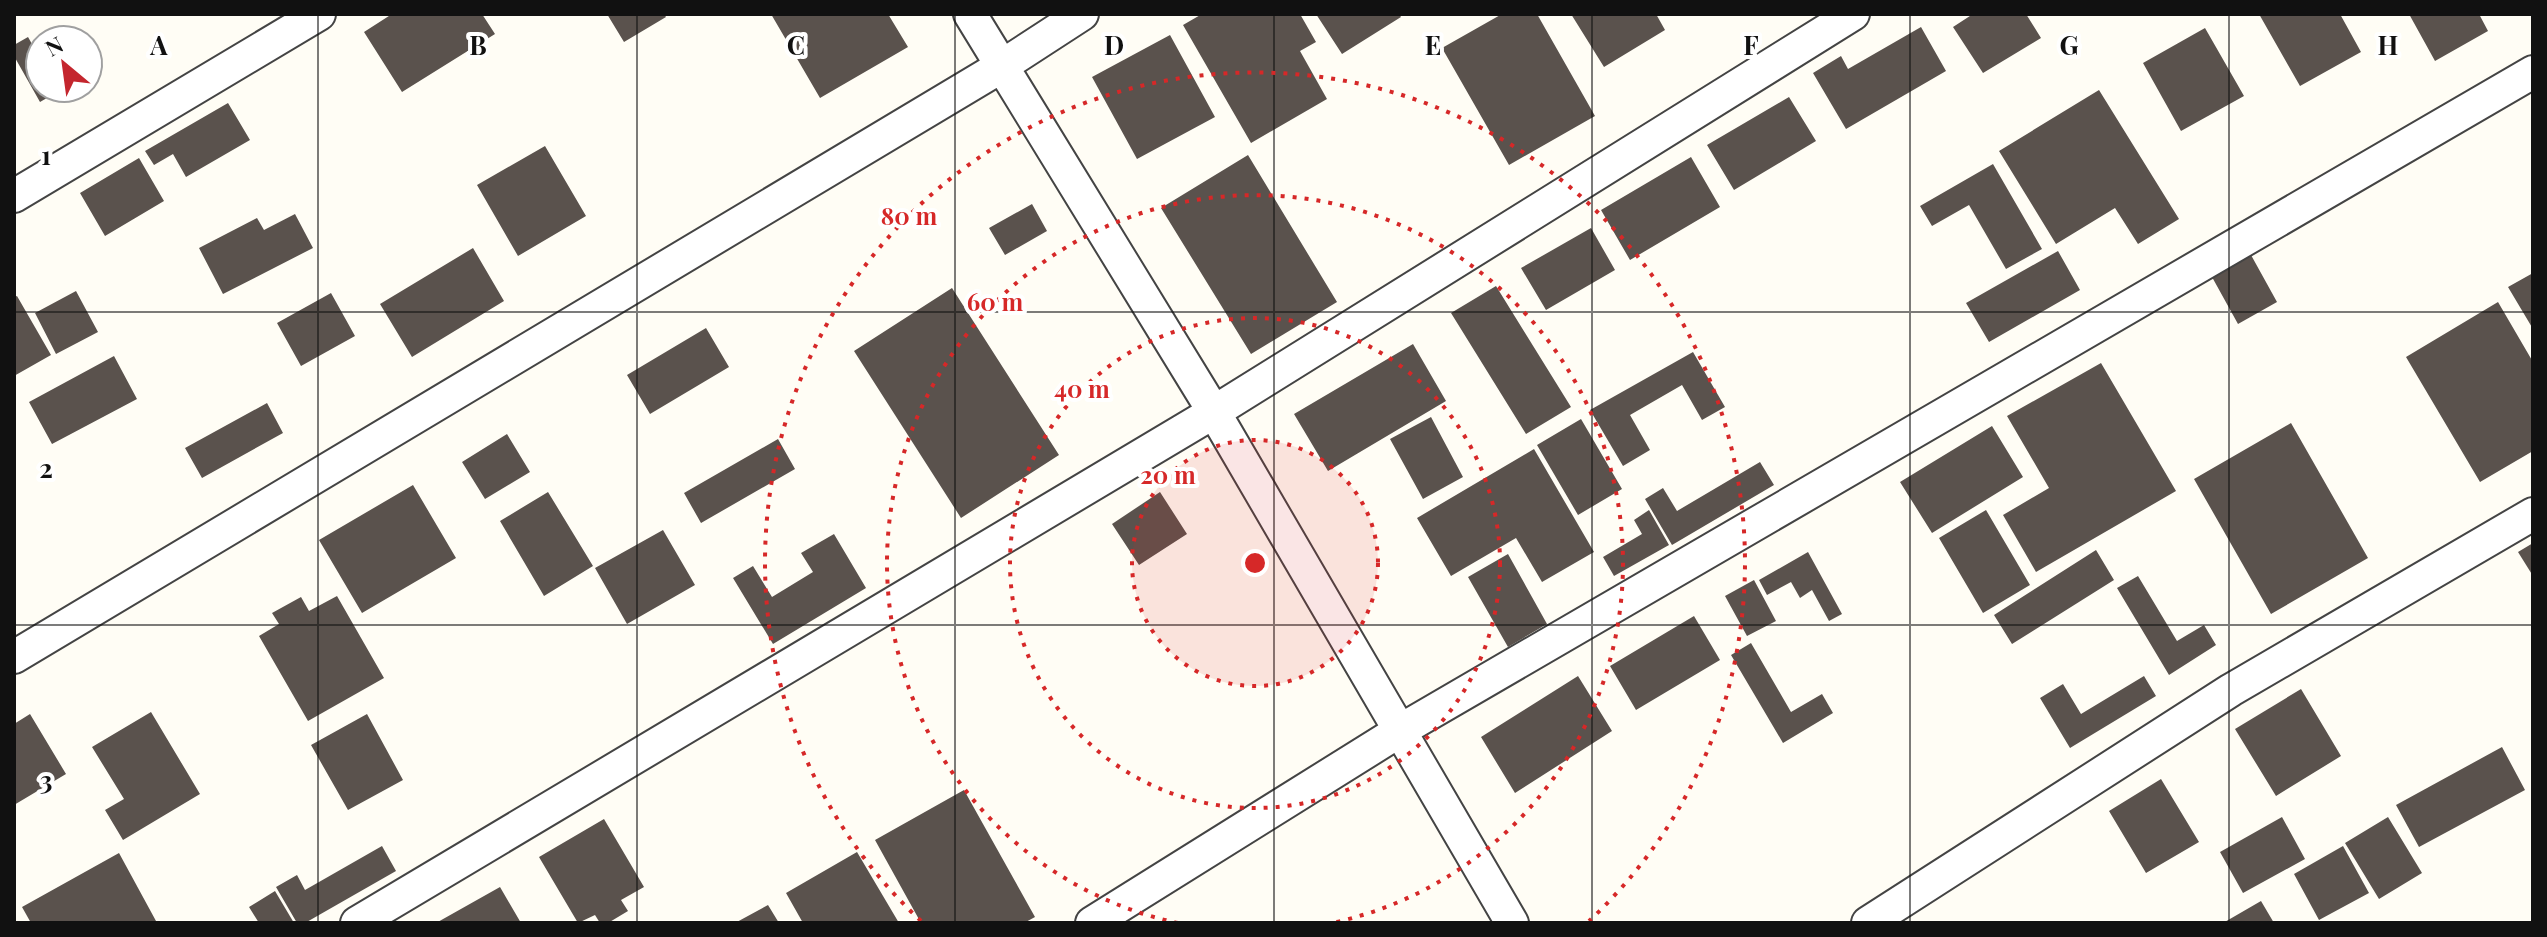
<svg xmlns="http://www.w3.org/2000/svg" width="2547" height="937" font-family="'Playfair Display',serif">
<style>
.building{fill:#5a524d}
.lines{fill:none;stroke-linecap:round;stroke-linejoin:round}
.minor-casing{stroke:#444;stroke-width:36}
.minor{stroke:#fff;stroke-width:32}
.grid{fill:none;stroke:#111;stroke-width:2;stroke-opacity:0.55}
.ring{fill:none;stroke:#d62828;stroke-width:4;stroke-dasharray:4 8}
.grid-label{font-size:26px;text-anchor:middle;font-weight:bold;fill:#111;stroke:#fff;stroke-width:8;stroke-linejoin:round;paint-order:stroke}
.centre{fill:#d62828;stroke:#fff;stroke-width:4}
.ring-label{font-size:24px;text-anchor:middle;font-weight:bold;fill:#d62828;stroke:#fff;stroke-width:8;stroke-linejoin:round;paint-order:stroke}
</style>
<rect width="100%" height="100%" fill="#fffdf5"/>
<path class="building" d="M392,14H482L495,34L402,92L364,32Z
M607,14H664L666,17L624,42Z
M771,14H888L908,47L820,98Z
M1202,14H1300L1316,42L1300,51L1327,99L1251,143L1183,25Z
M1316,14H1399L1401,17L1342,54Z
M1502,14H1537L1595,116L1509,165L1442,48Z
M1571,14H1656L1665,30L1604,67Z
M1973,14H2026L2041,38L1983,73L1953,27Z
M2259,14H2340L2361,52L2300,86Z
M2409,14H2479L2488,31L2435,61Z
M1921,27L1946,71L1846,129L1813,73L1841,56L1848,69Z
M2205,28L2244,96L2181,131L2143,63Z
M1170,35L1215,117L1137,159L1092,77Z
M28,37L40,58V88H57L59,91L40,102L14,56V45Z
M2099,90L2179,219L2138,244L2115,208L2056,244L1999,151Z
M1789,97L1816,141L1734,190L1707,145Z
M228,103L250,140L186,177L173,154L154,165L145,151Z
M545,146L586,216L518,256L477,185Z
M1248,155L1337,302L1251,354L1161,208Z
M1691,157L1720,207L1630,260L1601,210Z
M139,158L164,201L105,236L80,193Z
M1993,164L2042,249L2006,269L1969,205L1932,226L1920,206Z
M1032,204L1047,231L1005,255L989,228Z
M295,214L313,248L223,294L199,248L257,218L264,230Z
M1591,228L1615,270L1546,310L1521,268Z
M473,248L504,301L412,357L380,304Z
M2058,251L2080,290L1989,342L1966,303Z
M2251,255L2277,302L2238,324L2212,277Z
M2533,273V329L2508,287Z
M1496,286L1571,407L1526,434L1451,313Z
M952,288L1059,455L961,518L854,351Z
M76,291L98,332L56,354L35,313Z
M331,293L355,336L301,366L277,323Z
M17,296L51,355L14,376V297Z
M2498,302L2533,362V451L2480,482L2406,357Z
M706,328L729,367L650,414L627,375Z
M1413,344L1446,401L1328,471L1294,414Z
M1693,352L1725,407L1702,420L1682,385L1630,415L1650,450L1623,466L1590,410Z
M114,356L137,399L52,444L29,402Z
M2101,363L2176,491L2036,572L2003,515L2049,488L2007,416Z
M267,403L283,433L202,478L185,448Z
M1431,417L1463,477L1423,499L1390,439Z
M1581,419L1622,489L1578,515L1537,445Z
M2291,423L2368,558L2271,614L2194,479Z
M1992,426L2023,477L1932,533L1900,482Z
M507,434L530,472L485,499L462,462Z
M778,439L795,469L701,523L684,493Z
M1534,449L1594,552L1542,582L1516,538L1451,576L1417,518Z
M1760,462L1774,485L1672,545L1645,499L1663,488L1677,511Z
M413,485L456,558L362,613L319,540Z
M548,492L593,566L544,596L500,521Z
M1160,492L1187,534L1139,565L1112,524Z
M1649,510L1669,545L1614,576L1603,557L1642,534L1634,520Z
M1986,510L2030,585L1983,613L1939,538Z
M663,530L695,585L627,624L595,568Z
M834,534L866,588L773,644L733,578L753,566L772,597L813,572L801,553Z
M2533,543V576L2518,552Z
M2096,550L2114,580L2012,644L1994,615Z
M1808,552L1842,614L1829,621L1812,590L1800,598L1791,582L1767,595L1759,580Z
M1508,554L1547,624L1508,647L1468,577Z
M2138,576L2177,641L2204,625L2216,645L2169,675L2117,588Z
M1754,580L1776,621L1747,636L1725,596Z
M337,596L384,678L308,721L259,636L279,624L272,613L301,597L309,611Z
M1694,616L1720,660L1636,710L1610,666Z
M1751,643L1791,712L1822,694L1833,713L1783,743L1731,655Z
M1578,676L1612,731L1515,793L1481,737Z
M2144,676L2156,696L2070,748L2040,698L2063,684L2081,714Z
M2301,689L2341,756L2276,796L2235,729Z
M151,712L200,794L123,840L105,810L124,799L92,747Z
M30,714L66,774L14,805V724Z
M367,714L403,780L348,810L311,745Z
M2502,747L2525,790L2419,847L2396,805Z
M2161,779L2199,842L2146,873L2109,811Z
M964,790L1035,917L1024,923H921L875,840Z
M2282,817L2305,859L2243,893L2220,852Z
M2388,817L2422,873L2379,899L2345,843Z
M604,819L644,887L621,900L628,911L608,923H600L595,915L578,923L539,857Z
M382,846L396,871L305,923H297L276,887L297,875L305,890Z
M2343,846L2369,893L2319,920L2294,874Z
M857,852L899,923H803L786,893Z
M119,853L156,921L151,923H31L22,907Z
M500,887L521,923H436Z
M275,891L294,923H259L249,907Z
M2261,901L2274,923H2223Z
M768,905L779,923H735Z"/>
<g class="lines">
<defs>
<path id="minor" d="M970,14L1214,412L1512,923
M14,196L319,14
M14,657L1002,66L1082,14
M357,923L1214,412L1853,14
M1092,923L1401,730L2533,72
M1868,923L2231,690L2533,514"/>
</defs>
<use href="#minor" class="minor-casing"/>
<use href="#minor" class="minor"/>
</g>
<path class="grid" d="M318,14V923M637,14V923M955,14V923M1274,14V923M1592,14V923M1910,14V923M2229,14V923M14,312H2533M14,625H2533"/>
<circle cx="1255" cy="563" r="123" fill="#d62828" fill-opacity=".12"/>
<g class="ring">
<circle cx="1255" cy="563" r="123"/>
<circle cx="1255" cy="563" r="245"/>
<path d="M1178 923A368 368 0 1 1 1332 923"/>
<path d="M921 921A490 490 0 1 1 1589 921"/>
</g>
<g class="grid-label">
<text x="159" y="55">A</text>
<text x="478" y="55">B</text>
<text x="796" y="55">C</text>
<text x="1114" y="55">D</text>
<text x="1433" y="55">E</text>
<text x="1751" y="55">F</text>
<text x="2069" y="55">G</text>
<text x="2388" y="55">H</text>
<text x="46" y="165">1</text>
<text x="46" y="478">2</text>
<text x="46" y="790">3</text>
</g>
<circle cx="1255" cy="563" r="12" class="centre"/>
<g class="ring-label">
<text x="909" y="225">80 m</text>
<text x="995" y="311">60 m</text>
<text x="1082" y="398">40 m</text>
<text x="1168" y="484">20 m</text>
</g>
<rect width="2547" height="937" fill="none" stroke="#111111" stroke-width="32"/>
<g transform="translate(64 64) rotate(331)"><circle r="38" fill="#ffffff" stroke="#a0a0a0" stroke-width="2"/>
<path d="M0-6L14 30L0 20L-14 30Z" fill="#c4262e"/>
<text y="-12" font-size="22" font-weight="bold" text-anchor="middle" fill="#111111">N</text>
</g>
</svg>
